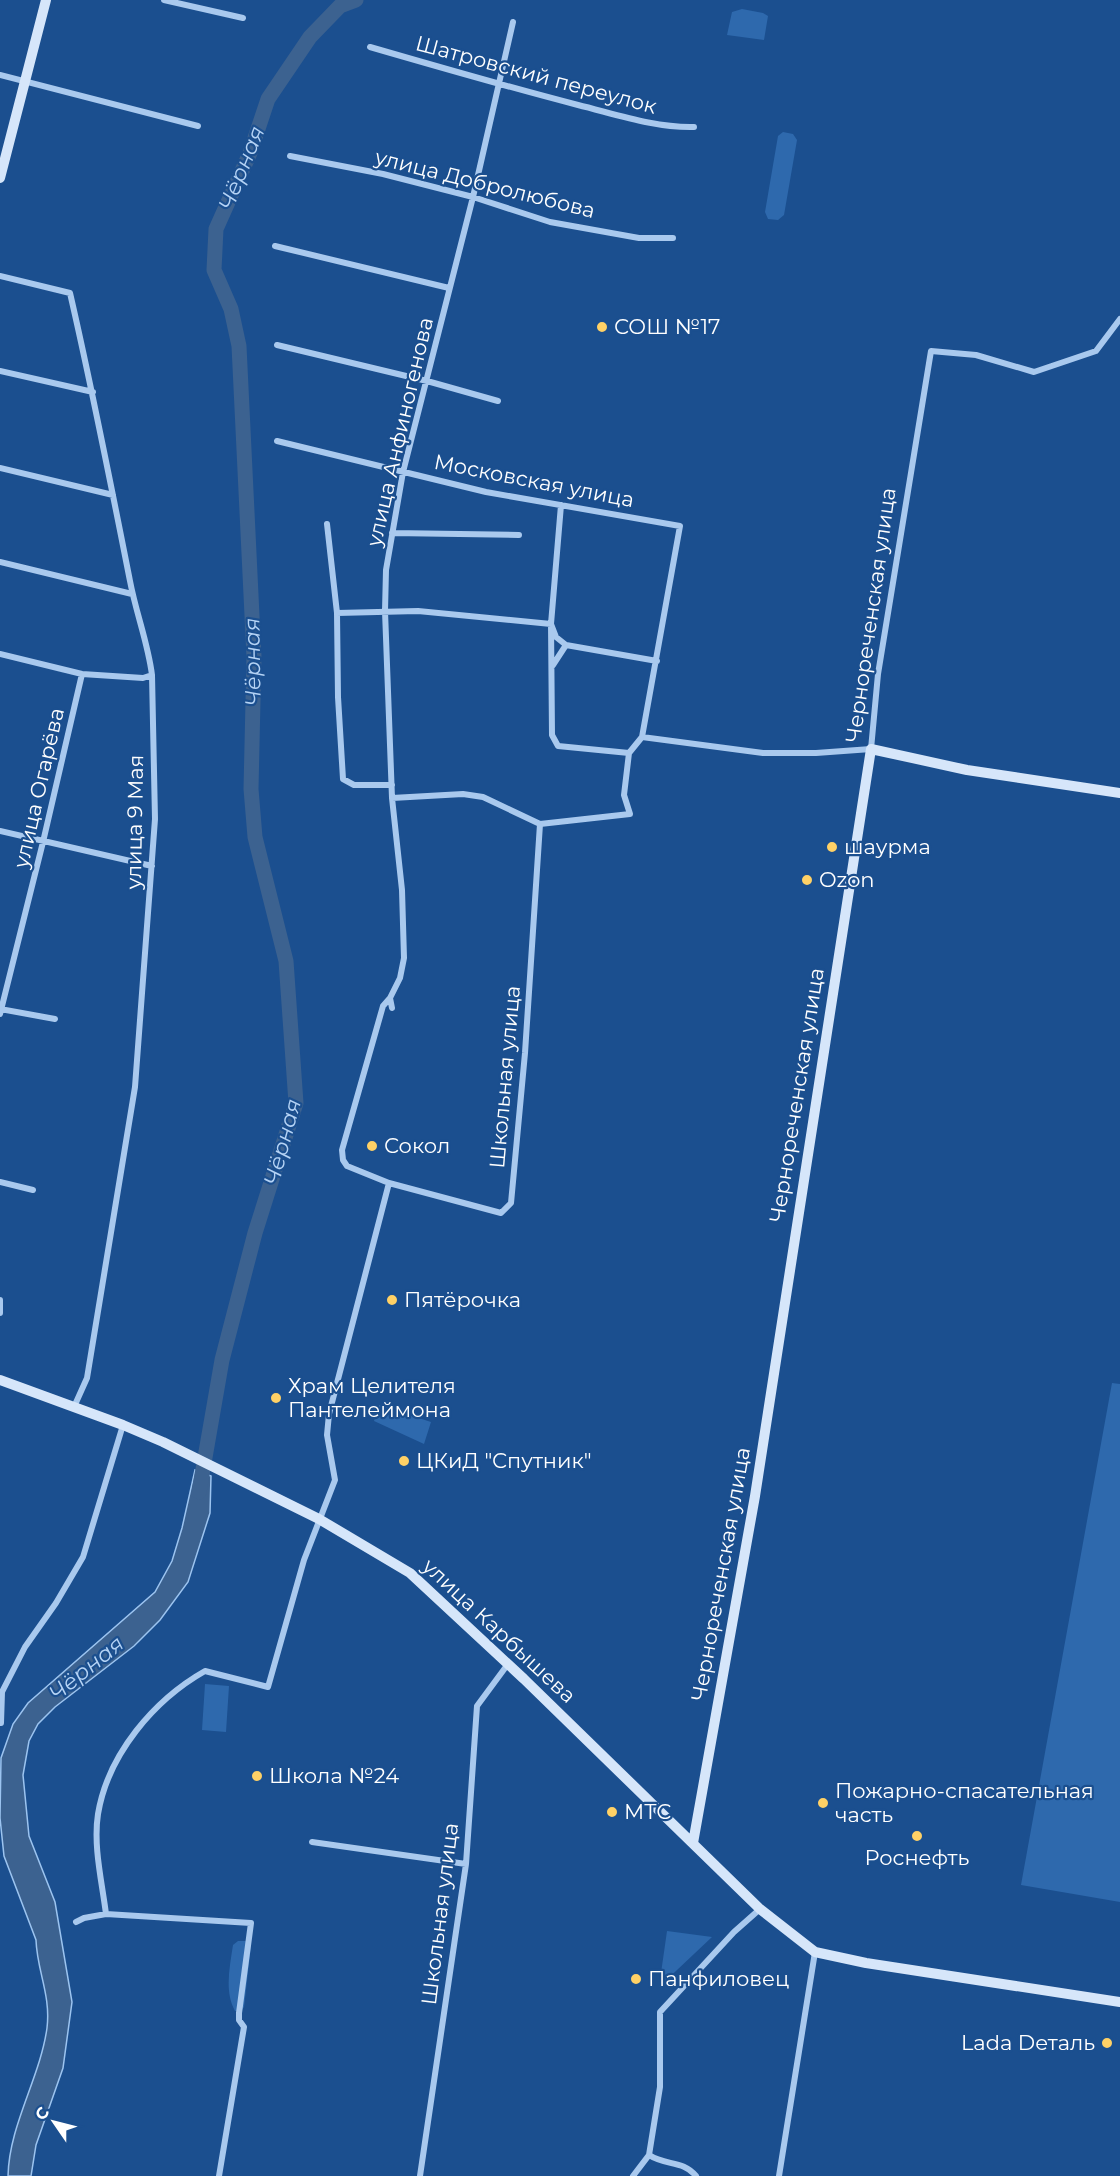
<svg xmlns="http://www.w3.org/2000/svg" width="1120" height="2176" font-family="Montserrat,sans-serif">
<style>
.green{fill:#2e69ad}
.water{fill:#3c6290;stroke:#9cc4f0;stroke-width:1.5}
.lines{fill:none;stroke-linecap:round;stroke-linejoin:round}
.river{stroke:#3c6290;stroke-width:15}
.street{stroke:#a9c9ee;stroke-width:6}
.secondary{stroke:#d6e6fa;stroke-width:10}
.poi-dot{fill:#ffd166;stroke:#1b4f8f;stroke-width:2}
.labels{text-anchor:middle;stroke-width:4.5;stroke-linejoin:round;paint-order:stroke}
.street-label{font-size:21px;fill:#fff;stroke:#1b4f8f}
.poi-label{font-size:21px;fill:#fff;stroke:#1b4f8f;text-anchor:start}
.water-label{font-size:22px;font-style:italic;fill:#b5d3f5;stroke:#1b4f8f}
</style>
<rect width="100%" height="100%" fill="#1b4f8f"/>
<path class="green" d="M742,9L763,13L768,16L764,40L727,35L732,12Z
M783,132L793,134L797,140L784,215L778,220L768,219L765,212L778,136Z
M1112,1383L1120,1384V1902L1021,1885Z
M379,1405L431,1422L424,1444L374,1421Z
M205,1684L229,1686L226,1732L202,1730Z
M667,1931L712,1937L659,1987Z
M238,1941H246L251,1946L244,2007L241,2011H235C224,1991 230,1966 233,1945Z"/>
<path class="water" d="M195,1470L211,1476L210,1513L188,1582L160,1620L134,1646L55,1707L38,1724L29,1741L23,1775L29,1836L55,1902L72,2002L63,2068L36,2145L31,2176H8C9,2125 40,2078 47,2028C51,1995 37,1971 36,1940L4,1856L0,1818L1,1758L13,1724L28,1703L155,1592L172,1561L182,1528Z"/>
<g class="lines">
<path class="river" d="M199,1492L222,1360L255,1233L296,1103L286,961L255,837L251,789L254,657L239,346L231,309L214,270L216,229L250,153L268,99L310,37L340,6L356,0"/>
<path class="street" d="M164,0L243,18
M370,47C439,67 508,87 578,105C615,114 655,128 694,127
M0,75L198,126
M290,156L383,174L473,197L550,222L639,238H673
M275,246L449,288
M0,276L70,293C92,388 111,485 130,581C136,613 148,643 152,675L155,819L135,1087L87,1378L74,1407
M277,345L427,381L498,401
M0,371L93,392
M277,441L486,492L680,526L642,737L763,753H816L871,749L878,674L931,351L976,355L1034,372L1096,351L1120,319
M0,468L113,495
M561,505L551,624L552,735L558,746L629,753
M327,524L337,613L338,697L343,779L354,785H392
M392,533L519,535
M0,562L132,594
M337,613L418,611L551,624L556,637L566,645L657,661
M0,654L82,674L143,678L152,675
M553,665L566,645
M392,798L463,794L483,797L540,824L630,814L624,795L629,753L642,737
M0,831L152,866
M390,998L392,1008
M0,1009L55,1019
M0,1014L43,842L82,674
M0,1182L33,1190
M389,1183L501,1213L511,1203L525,1053L540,824
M0,1300V1313
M1,1723L2,1692L25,1647L56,1603L83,1557L123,1425
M312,1842L466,1864
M106,1914C102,1882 93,1846 98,1814C108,1754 154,1700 205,1671L268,1687L304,1560L335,1480L327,1435L329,1414L389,1183L347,1166L343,1160L342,1150L383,1006L390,998L400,978L404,958L402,890L392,798L385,611L386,570L403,472L473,197L513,22
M76,1922L84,1918L106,1914L251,1923L239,2013V2020L244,2027L219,2176
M649,2155C666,2166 683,2160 696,2176
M420,2176L466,1864L477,1706L508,1664
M633,2176L649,2155L660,2087V2012L734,1932L760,1909
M779,2176L815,1952"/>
<path class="secondary" d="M0,178L46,0
M0,1380L123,1425L163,1442L319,1519L410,1573L524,1679L760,1909L815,1952L866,1963L1120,2002
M693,1843L755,1496L871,749L967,770L1120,793"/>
</g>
<g class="poi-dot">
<circle cx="602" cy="327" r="6"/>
<circle cx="832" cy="847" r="6"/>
<circle cx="807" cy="880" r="6"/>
<circle cx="372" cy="1146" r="6"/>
<circle cx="392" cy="1300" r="6"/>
<circle cx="276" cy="1398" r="6"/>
<circle cx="404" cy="1461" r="6"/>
<circle cx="257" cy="1776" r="6"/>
<circle cx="823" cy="1803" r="6"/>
<circle cx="612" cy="1812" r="6"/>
<circle cx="917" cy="1836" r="6"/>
<circle cx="636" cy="1979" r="6"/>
<circle cx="1107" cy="2043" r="6"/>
</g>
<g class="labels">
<g class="street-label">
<text transform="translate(536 75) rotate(15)" y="7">Шатровский переулок</text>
<text transform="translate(485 184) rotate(14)" y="7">улица Добролюбова</text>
<text transform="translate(400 432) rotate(-77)" y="7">улица Анфиногенова</text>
<text transform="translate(534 481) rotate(11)" y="7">Московская улица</text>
<text transform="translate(871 615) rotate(-82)" y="7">Чернореченская улица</text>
<text transform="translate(39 788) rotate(-77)" y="7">улица Огарёва</text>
<text transform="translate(135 822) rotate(-89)" y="7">улица 9 Мая</text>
<text transform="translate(505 1077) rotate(-85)" y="7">Школьная улица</text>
<text transform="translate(797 1095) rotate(-81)" y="7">Чернореченская улица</text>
<text transform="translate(721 1574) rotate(-80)" y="7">Чернореченская улица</text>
<text transform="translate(499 1631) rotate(43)" y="7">улица Карбышева</text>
<text transform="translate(440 1914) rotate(-83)" y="7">Школьная улица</text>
</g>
<g class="poi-label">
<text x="614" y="334">СОШ №17</text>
<text x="844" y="854">шаурма</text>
<text x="819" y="887">Ozon</text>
<text x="384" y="1153">Сокол</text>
<text x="404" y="1307">Пятёрочка</text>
<text x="288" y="1393">Храм Целителя<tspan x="288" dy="24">Пантелеймона</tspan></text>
<text x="416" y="1468">ЦКиД "Спутник"</text>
<text x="269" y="1783">Школа №24</text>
<text x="835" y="1798">Пожарно-спасательная<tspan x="835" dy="24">часть</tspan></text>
<text x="624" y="1819">МТС</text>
<text x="917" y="1865" text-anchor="middle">Роснефть</text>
<text x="648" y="1986">Панфиловец</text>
<text x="1095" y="2050" text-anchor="end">Lada Dеталь</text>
</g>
<g class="water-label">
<text transform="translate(241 168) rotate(-68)" y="8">Чёрная</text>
<text transform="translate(252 662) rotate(-91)" y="8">Чёрная</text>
<text transform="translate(282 1142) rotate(-75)" y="8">Чёрная</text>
<text transform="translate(86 1668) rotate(-39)" y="8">Чёрная</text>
</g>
</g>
<g transform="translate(54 2122) rotate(305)" stroke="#1b4f8f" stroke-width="4.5" paint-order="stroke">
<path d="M0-4.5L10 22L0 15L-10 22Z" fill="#ffffff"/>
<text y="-9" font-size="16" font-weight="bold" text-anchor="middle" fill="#ffffff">С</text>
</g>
</svg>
